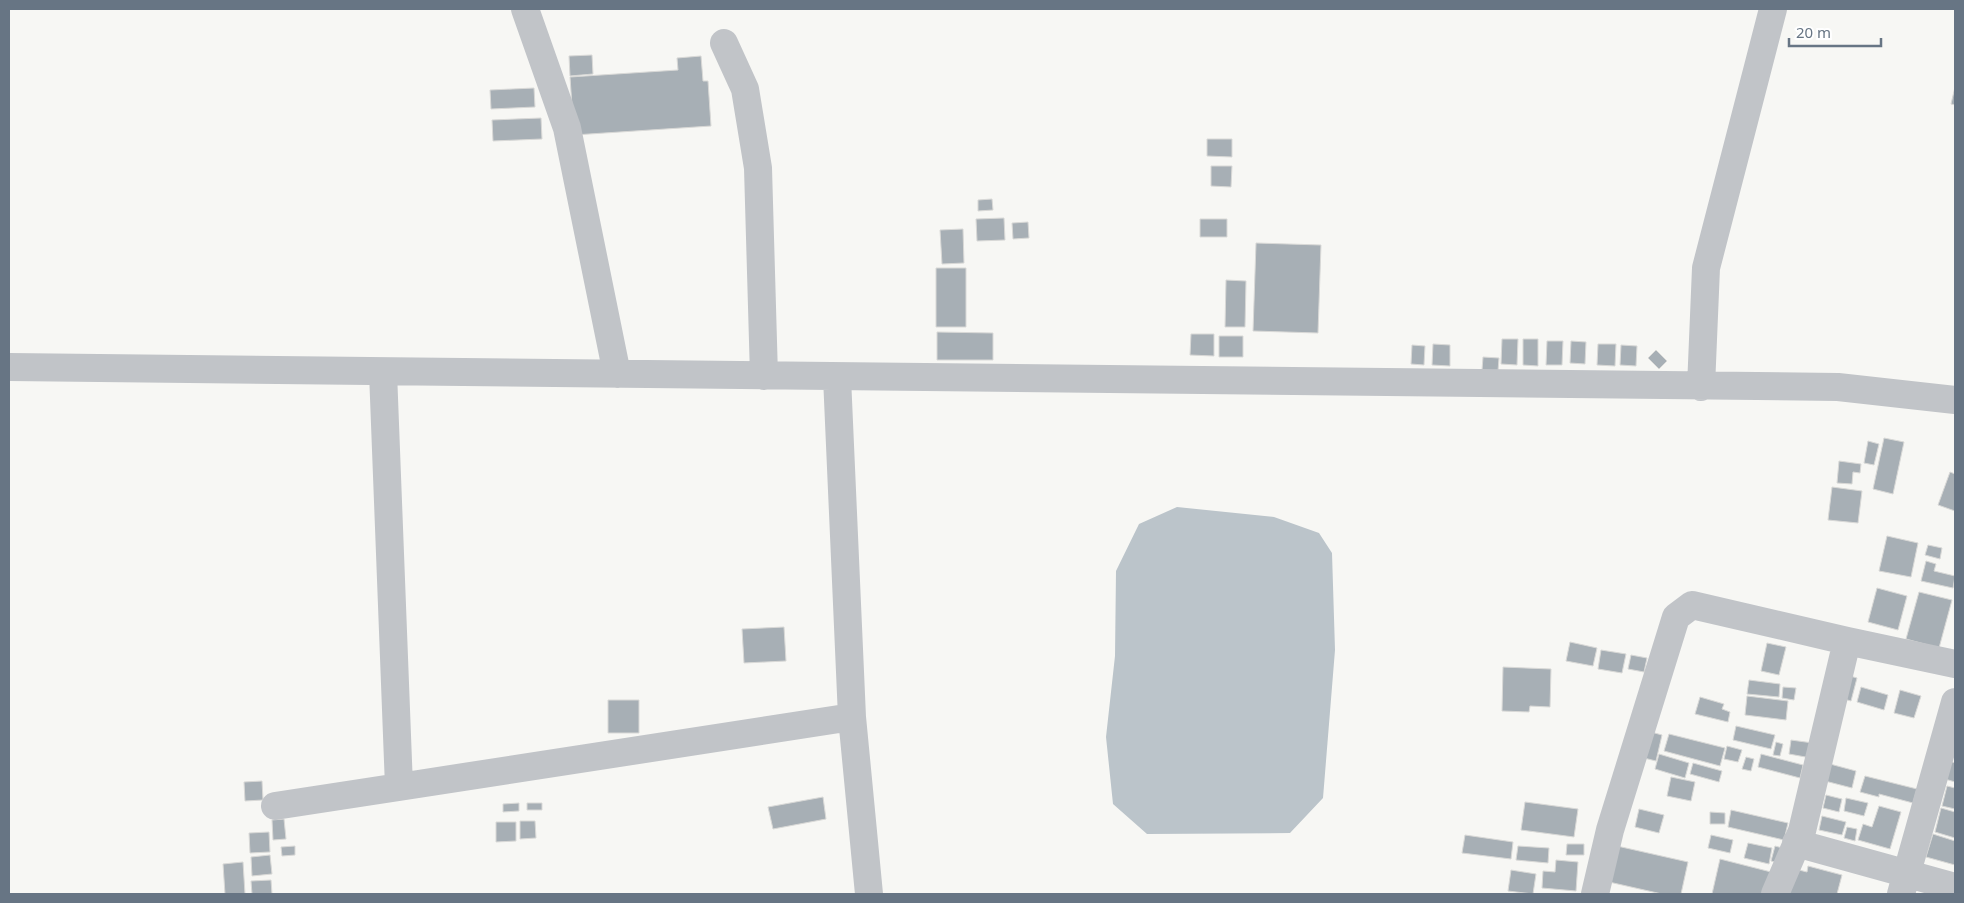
<svg xmlns="http://www.w3.org/2000/svg" width="1964" height="903" font-family="'Noto Sans',sans-serif">
<style>
.water{fill:#bbc4ca}
.building{fill:#a7afb5;stroke:#d9d9d7}
.lines{fill:none;stroke-linecap:round;stroke-linejoin:round}
.minor{stroke:#c1c4c8;stroke-width:28}
</style>
<rect width="100%" height="100%" fill="#f7f7f4"/>
<path class="water" d="M1177,507L1274,517L1319,533L1332,553L1335,650L1323,798L1290,833L1147,834L1113,804L1106,737L1115,656L1116,571L1139,524Z"/>
<path class="building" d="M592,55L593,74L570,76L569,56Z
M701,56L703,81H708L711,126L574,135L570,77L678,70L677,58Z
M1955,87V105L1951,104Z
M534,88L535,107L491,109L490,90Z
M541,118L542,139L493,141L492,120Z
M1207,139H1232V157L1207,156Z
M1211,166H1232L1231,187L1211,186Z
M992,199L993,210L978,211V200Z
M1004,218L1005,240L977,241L976,219Z
M1200,219H1227V237H1200Z
M1028,222L1029,238L1013,239L1012,223Z
M963,229L964,263L942,264L940,230Z
M1256,243L1321,245L1318,333L1253,331Z
M936,268H966V327H936Z
M1226,280L1246,281L1245,327H1225Z
M937,332L993,333V360H937Z
M1191,334H1214V356L1190,355Z
M1219,336H1243V357H1219Z
M1502,339H1518L1517,365L1501,364Z
M1523,339H1538V366L1523,365Z
M1547,341H1563L1562,365H1546Z
M1571,341L1586,342L1585,364L1570,363Z
M1433,344L1450,345V366L1432,365Z
M1598,344H1616L1615,366L1597,365Z
M1412,345L1425,346L1424,365L1411,364Z
M1621,345L1637,346L1636,366L1620,365Z
M1656,350L1667,361L1659,369L1648,358Z
M1483,357L1499,358L1498,371L1482,370Z
M1884,438L1904,442L1893,494L1873,489Z
M1868,441L1879,444L1874,465L1864,463Z
M1839,461L1861,464L1860,473L1853,472L1852,484L1837,483Z
M1950,472L1955,474V511L1938,505Z
M1832,487L1862,491L1858,523L1828,520Z
M1887,536L1918,543L1911,577L1879,571Z
M1928,545L1942,548L1940,559L1925,555Z
M1926,561L1936,564L1934,571L1955,576L1953,588L1921,581Z
M1877,588L1907,596L1898,630L1868,622Z
M1919,592L1952,600L1939,648L1906,639Z
M784,627L786,661L744,663L742,629Z
M1570,642L1597,648L1593,666L1566,661Z
M1767,643L1786,647L1779,675L1761,671Z
M1601,650L1626,654L1622,673L1598,669Z
M1631,655L1647,658L1644,672L1628,669Z
M1503,667L1551,669L1550,707L1530,706L1529,712L1502,711Z
M1843,674L1857,678L1851,701L1837,697Z
M1749,680L1780,684L1779,697L1747,694Z
M1783,687L1796,688L1794,700L1782,698Z
M1861,687L1888,695L1884,710L1857,702Z
M1900,690L1921,696L1914,718L1894,713Z
M1747,696L1788,701L1786,720L1745,715Z
M1700,697L1724,704L1722,709L1730,712L1728,722L1695,714Z
M608,700H639V733H608Z
M1736,726L1775,735L1771,749L1733,740Z
M1651,732L1662,735L1656,761L1644,758Z
M1669,734L1725,748L1720,766L1664,751Z
M1791,740L1813,743L1811,758L1789,754Z
M1776,742L1783,744L1780,756L1773,755Z
M1727,746L1742,750L1738,762L1724,759Z
M1659,754L1689,763L1685,778L1655,769Z
M1761,754L1803,765L1800,778L1758,767Z
M1746,757L1754,759L1751,771L1742,769Z
M1950,761L1955,763V782L1945,779Z
M1693,763L1722,771L1719,782L1690,774Z
M1830,764L1856,771L1852,788L1825,781Z
M1865,776L1917,789L1913,803L1879,794V797L1860,792Z
M1671,777L1695,782L1691,801L1667,796Z
M262,781L263,800L245,801L244,782Z
M1947,786L1955,788V809L1942,806Z
M1826,795L1842,799L1839,812L1823,808Z
M823,797L826,819L773,829L768,807Z
M1846,798L1868,803L1864,816L1844,811Z
M1525,802L1578,809L1574,837L1521,830Z
M519,803V811L503,812V804Z
M527,803H542V810H527Z
M1879,806L1901,812L1890,849L1858,840L1863,824L1872,827Z
M1941,808L1955,812V838L1935,832Z
M1639,809L1664,815L1659,833L1635,827Z
M1731,810L1788,823L1784,840L1728,827Z
M1710,812L1725,813V824H1710Z
M1822,816L1846,822L1842,835L1819,830Z
M284,819L286,839L273,840L272,820Z
M520,821H535L536,838L520,839Z
M496,822H516V841L496,842Z
M1847,827L1857,829L1855,841L1844,838Z
M269,832L270,852L250,853L249,833Z
M1933,834L1955,841V865L1926,857Z
M1465,835L1513,842L1511,859L1462,853Z
M1711,835L1733,840L1730,853L1708,848Z
M1748,843L1772,848L1769,864L1744,858Z
M1567,844H1584V855H1566Z
M295,846V855L282,856L281,847Z
M1518,846L1549,848L1548,863L1516,860Z
M1617,846L1688,862L1681,894H1662L1609,882Z
M1775,846L1786,849L1783,864L1771,861Z
M270,855L272,874L252,876L251,857Z
M1720,859L1775,873L1770,894H1712Z
M1556,860L1578,862L1576,891L1542,888L1543,871L1555,872Z
M243,862L245,894H225L223,864Z
M1808,866L1842,875L1837,894H1780L1787,867L1807,872Z
M1511,870L1536,874L1533,894L1508,891Z
M271,880L272,894H252L251,881Z"/>
<g class="lines">
<path class="minor" d="M525,9L567,128L617,374
M724,43L745,89L758,168L764,376
M9,367L1838,387L1955,400
M383,372L399,787L852,717
M837,377L852,717L869,894
M1701,387L1706,268L1773,9
M275,806L399,787
M1796,843L1955,887
M1595,894L1610,830L1676,617L1692,605L1847,641L1955,664
M1775,894L1802,831L1847,641
M1901,894L1955,702"/>
</g>
<rect width="1964" height="903" fill="none" stroke="#677584" stroke-width="20"/>
<path d="M1789 38v8h92v-8" fill="none" stroke="#677584" stroke-width="2.5"/>
<text x="1796" y="38" font-size="15" fill="#677584" stroke="#ffffff" stroke-width="4" paint-order="stroke">20 m</text>
</svg>
